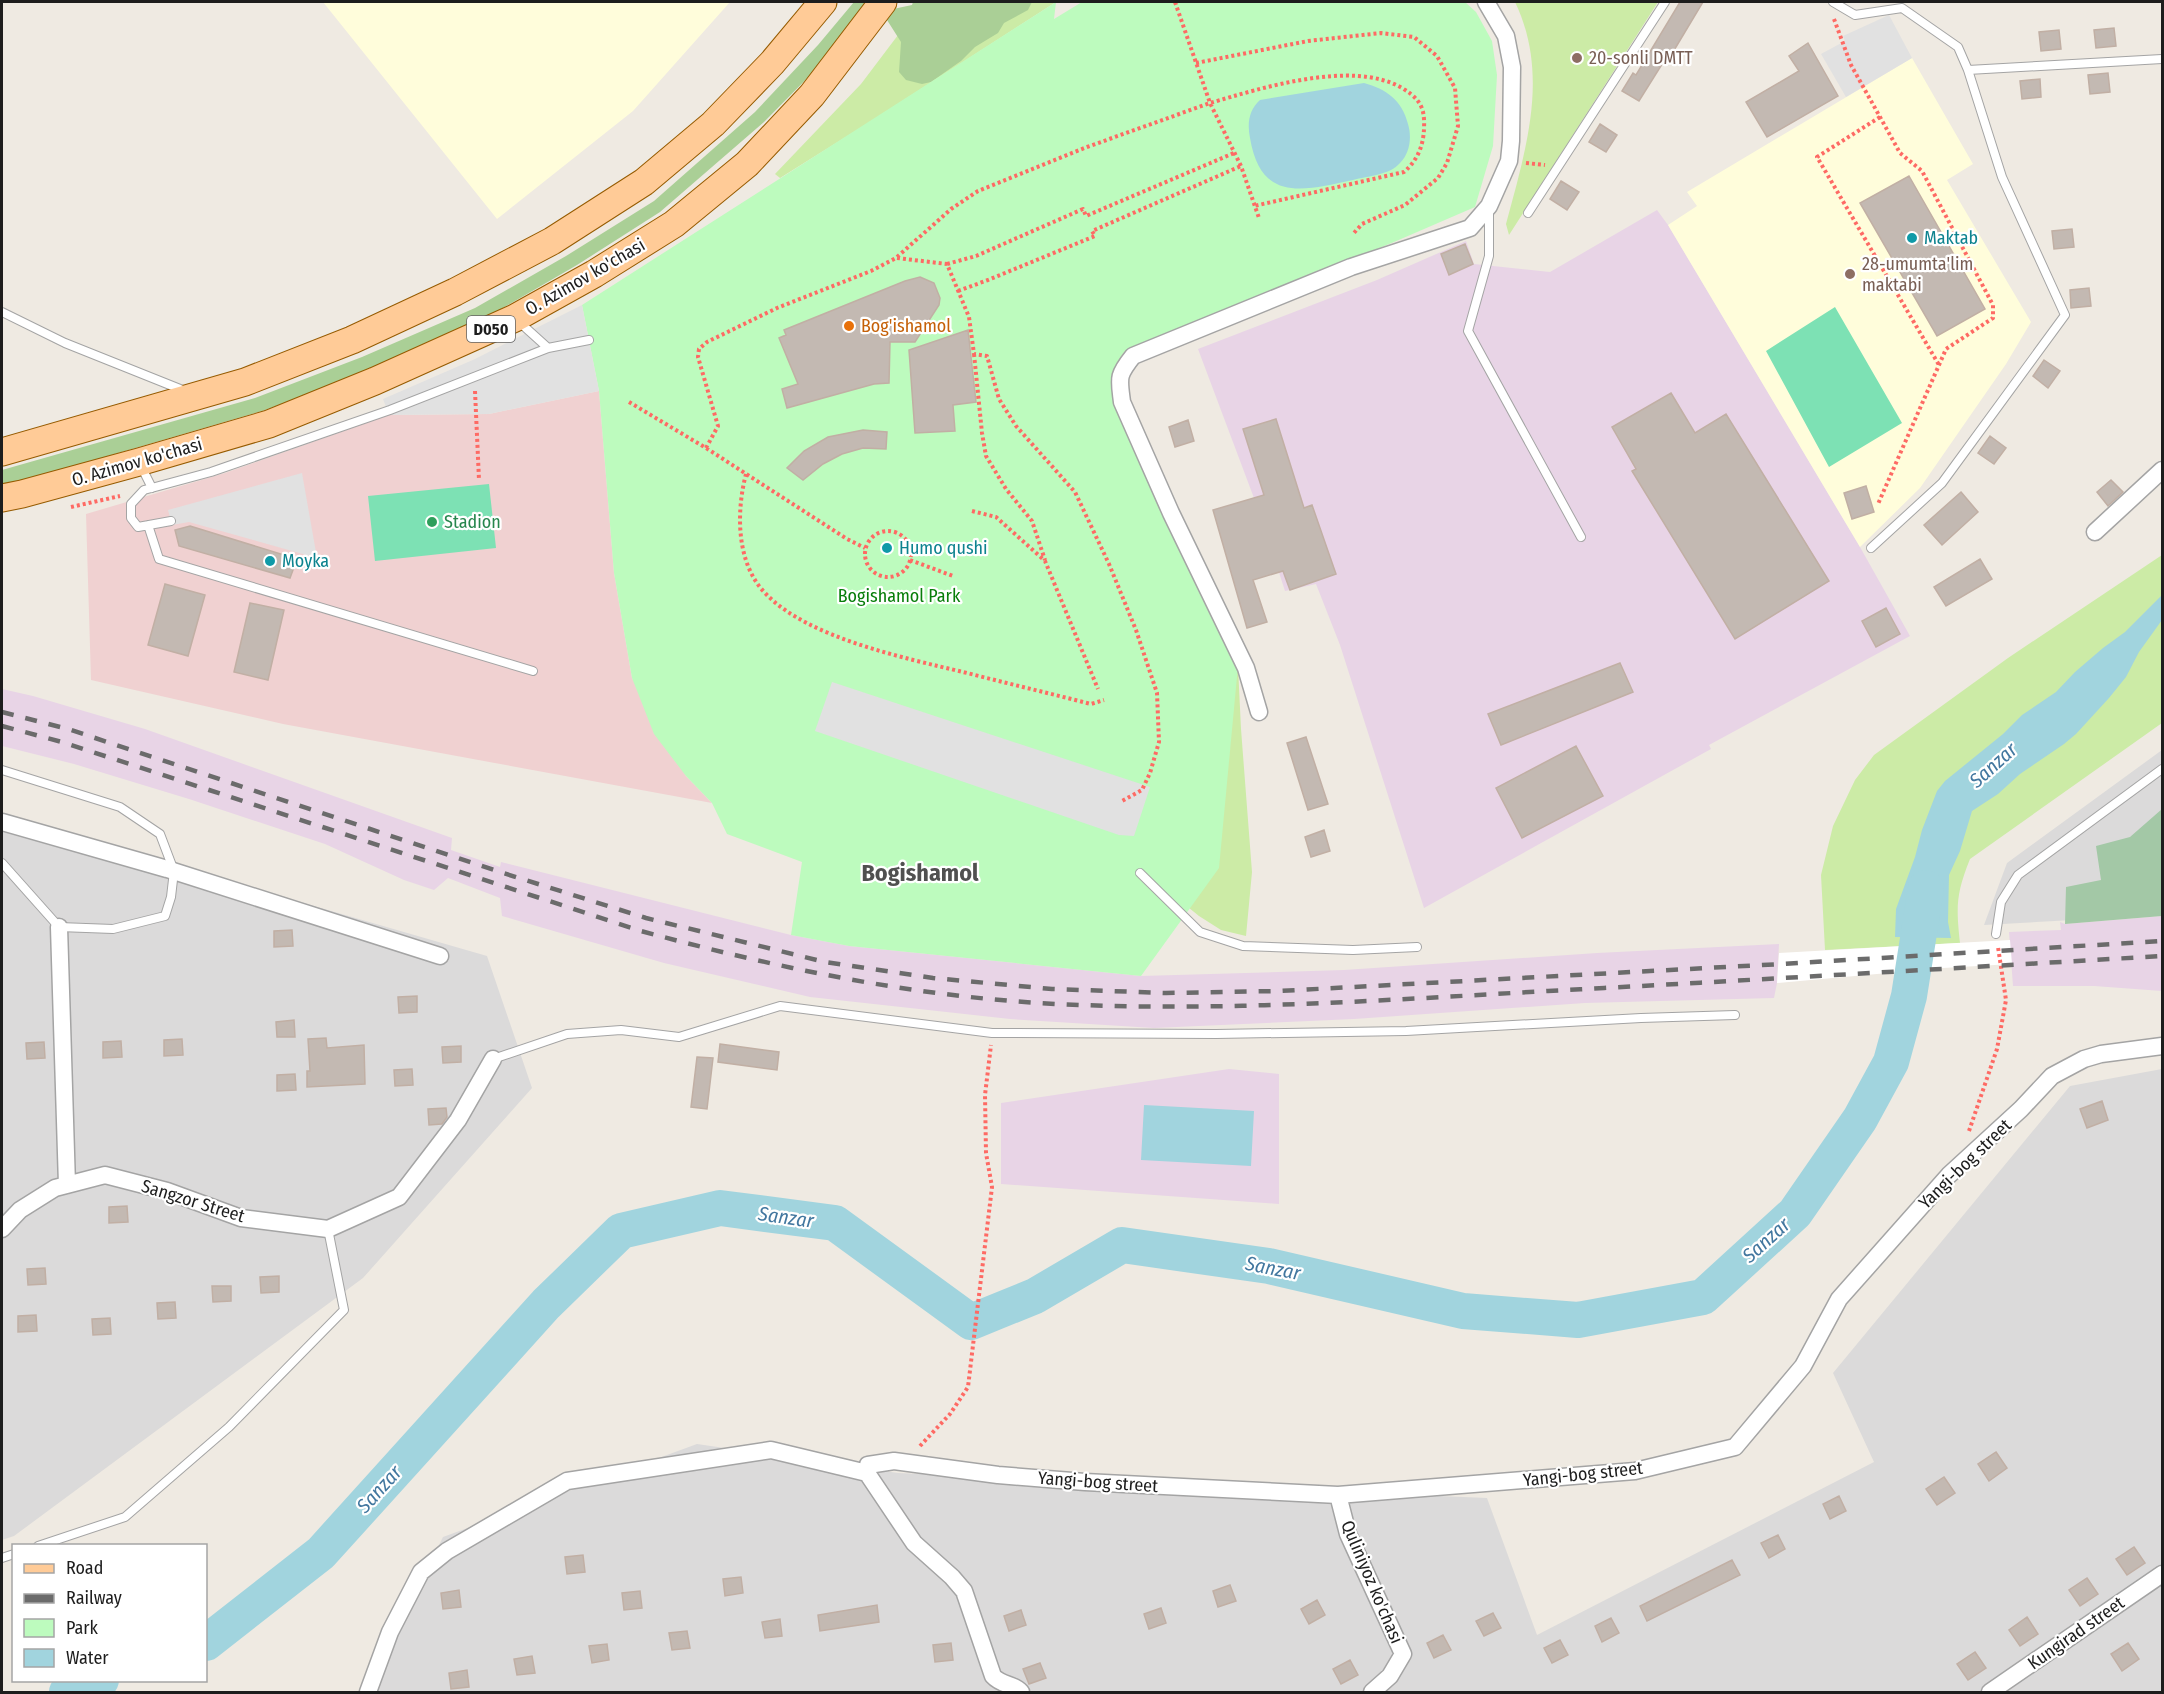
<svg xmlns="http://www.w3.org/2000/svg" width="2164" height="1694" font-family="'Fira Sans Condensed',sans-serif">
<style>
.residential{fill:#dbdada}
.commercial{fill:#f0d1d1}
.industrial{fill:#e8d4e6}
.education{fill:#fffddb}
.grass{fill:#cceba6}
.forest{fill:#aacf96}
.cemetery{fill:#a3c8a6}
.park{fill:#bdfbbe}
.pitch{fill:#7de1b4}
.parking{fill:#e1e1e1}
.water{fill:#a1d4de}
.pier{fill:#fff}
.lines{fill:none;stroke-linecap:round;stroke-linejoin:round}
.river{stroke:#a1d4de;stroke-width:36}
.building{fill:#c3b9b2;stroke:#c1afa4;stroke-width:1.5}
.lane-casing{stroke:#a4a4a4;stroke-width:10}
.street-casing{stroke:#a4a4a4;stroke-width:19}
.primary-casing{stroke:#965b00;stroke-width:29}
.path{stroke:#fe6a64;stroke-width:4;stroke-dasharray:3 3;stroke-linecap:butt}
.lane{stroke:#fff;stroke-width:8}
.street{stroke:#fff;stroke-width:16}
.primary{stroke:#ffcb97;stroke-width:27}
.rail{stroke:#6b6b6b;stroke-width:4.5;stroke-dasharray:12 12;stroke-linecap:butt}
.education-dot{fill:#8d6e63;stroke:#fff;stroke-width:2}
.culture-dot{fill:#0f9aa8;stroke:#fff;stroke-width:2}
.food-dot{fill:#e8710a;stroke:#fff;stroke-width:2}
.leisure-dot{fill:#2e9e5b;stroke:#fff;stroke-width:2}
.labels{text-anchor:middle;stroke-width:4.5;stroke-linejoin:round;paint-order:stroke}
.shield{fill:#fff;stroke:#616161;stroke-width:1.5}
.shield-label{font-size:16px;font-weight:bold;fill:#1d1d1d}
.education-label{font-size:18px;fill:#785e54;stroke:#fff;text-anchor:start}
.culture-label{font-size:18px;fill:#0d838f;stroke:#fff;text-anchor:start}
.street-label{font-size:18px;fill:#1d1d1d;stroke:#fff}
.food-label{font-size:18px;fill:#c56008;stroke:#fff;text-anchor:start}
.leisure-label{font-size:18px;fill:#27864d;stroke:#fff;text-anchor:start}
.park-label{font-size:18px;fill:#087e0a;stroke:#fff}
.water-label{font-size:20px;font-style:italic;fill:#42779f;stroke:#fff}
.district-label{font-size:24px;font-weight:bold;fill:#505050;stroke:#fff}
</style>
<rect width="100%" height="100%" fill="#efeae2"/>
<path class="residential" d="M2162,750V915L1984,925L2007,863Z
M2,816L487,956L532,1088L363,1278L14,1536L2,1540Z
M2162,1069V1692H367L443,1537L697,1444L898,1473L1487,1498L1537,1635L1874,1462L1833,1373L2070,1086Z"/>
<path class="commercial" d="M599,391L614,573L632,678L686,776L712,803L283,724L91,680L86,514L225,473L389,415L489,414Z"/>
<path class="industrial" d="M1657,210L1668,225L1860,547L1910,636L1709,745L1711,749L1424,908L1340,645L1316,584L1285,591L1260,514L1198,349L1377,280L1466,241L1474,264L1550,272Z
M2,689L33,696L145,729L452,838L451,850L500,867L501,862L791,935L849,946L1141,976L1344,970L1597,953L1779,944L1777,983L1774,998L1585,1003L1354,1019L1154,1028L1010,1019L810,997L664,963L502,916L500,898L448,878L434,890L404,880L325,844L189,799L74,764L2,746Z
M2162,916V991L2094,986H2013L2009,932L2061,930L2060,922L2065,924Z
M1229,1069L1279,1074V1204L1001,1184V1103Z"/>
<path class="education" d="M323,2H730L633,111L497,219Z
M1912,58L1973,164L1947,180L2031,322L2006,364L1920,488L1860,547L1668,225L1697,206L1687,192Z"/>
<path class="grass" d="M923,2H1056L865,125L780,178L775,174L861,84Z
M1515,2H1658L1509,235L1506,224C1526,149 1550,75 1515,2Z
M1082,334L1124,352C1109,373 1109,380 1116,405L1238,666L1241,729L1252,872L1246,936L1221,930L1199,916L1173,895Z
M2162,555V723L1970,859C1956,894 1956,906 1960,943L1825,950L1821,875L1833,826L1855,780L1874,755L2008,658Z"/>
<path class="forest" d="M854,2H870L828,57L764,122L660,212L577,265L482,320L369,372L262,411L2,487V470L255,398L362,357L475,308L566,256L654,201L755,112L818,45Z
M913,2H1032L1028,10L1004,23L998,33L975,47L961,61L931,82L922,84L906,80L899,72L901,42L887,20L886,16L893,9L912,5Z"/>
<path class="cemetery" d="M2162,809V916L2065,924L2066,887L2101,880L2096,846L2130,837Z"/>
<path class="park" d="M1056,2L1054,19L1082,2H1465L1476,12L1492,41L1497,75L1493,146L1475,207L1394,242L1124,352C1109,373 1109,380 1116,405L1238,666L1219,868L1141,976L849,946L791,935L802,862L727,834L712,803L686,776L654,734L632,678L614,573L599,391L582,305Z"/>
<path class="pitch" d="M1835,307L1902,423L1829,467L1766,351Z
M489,484L496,548L375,561L368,496Z"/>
<path class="parking" d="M1889,15L1912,58L1846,97L1821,54L1845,41L1843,36Z
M582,305L599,391L489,414L389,415L383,399L475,359Z
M302,473L317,558L189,522L172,525L168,510Z
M832,682L1150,787L1134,836L1119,835L815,731Z"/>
<path class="water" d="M1364,83C1386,89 1402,100 1408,124C1412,137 1410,153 1400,163C1390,175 1368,176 1353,180C1305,190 1261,204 1250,138C1247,123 1249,110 1260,100Z
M2162,595V620L2139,652L2126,677L2109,698L2076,734L2064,744L2020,774L1998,794L1972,811L1960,851L1949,875L1948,922L1951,938L1895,937L1896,909L1915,857L1922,830L1937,791L1945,781L2003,734L2022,715L2056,692L2075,672L2103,648L2125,632Z
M1144,1105L1254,1111L1251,1166L1141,1160Z"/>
<path class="pier" d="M2010,940L2012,964L1943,968L1777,983L1779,953Z"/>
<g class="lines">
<path class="river" d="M206,1643L321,1553L546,1304L621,1231L720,1208L835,1223L971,1322L1035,1296L1122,1245L1269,1266L1463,1311L1578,1320L1703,1297L1795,1213L1860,1119L1891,1062L1909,996L1926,888
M67,1692L101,1680"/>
</g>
<path class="building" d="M1680,2H1703L1667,62L1664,61L1639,101L1622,91L1633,73L1636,75Z
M2114,28L2116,46L2096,48L2094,30Z
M2059,30L2061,49L2041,51L2039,32Z
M1808,43L1838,96L1767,137L1746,102L1799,71L1789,56Z
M2108,73L2110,92L2090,94L2088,75Z
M2040,79L2041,97L2022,99L2020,81Z
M1600,124L1617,135L1606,152L1589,142Z
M1909,176L1985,309L1937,336L1860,203Z
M1561,181L1579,192L1567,210L1550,199Z
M2072,229L2074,247L2054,249L2052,231Z
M1465,244L1473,264L1449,275L1441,254Z
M920,277L934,283L940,298L939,305L915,342H890L889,383L874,384L787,408L782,389L798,384L779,338L786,335L784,330L905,281Z
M2089,288L2091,306L2071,308L2070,290Z
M968,330L976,402L953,405L955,431L915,433L909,350Z
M2044,360L2060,371L2048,388L2033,376Z
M1671,393L1695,433L1726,414L1829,581L1735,639L1632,471L1636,469L1612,427Z
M1276,419L1304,508L1312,505L1336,574L1290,590L1283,571L1253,580L1267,622L1247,628L1213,510L1264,495L1243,429Z
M1188,420L1194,441L1175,447L1169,427Z
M863,430L887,432L886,449L863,448L842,454L823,464L803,480L787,468L804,451L828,437Z
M1990,436L2006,448L1994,464L1978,453Z
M2111,480L2123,492L2108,506L2097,492Z
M1866,486L1874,512L1852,519L1844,493Z
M1961,492L1978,512L1942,545L1924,525Z
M190,526L297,559L290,578L179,546L175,530Z
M1980,559L1992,579L1946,606L1934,587Z
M165,584L205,595L188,656L148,645Z
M250,603L284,610L268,680L234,672Z
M1886,608L1900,634L1876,647L1862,621Z
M1620,663L1633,692L1501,745L1488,714Z
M1306,737L1328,804L1308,810L1287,743Z
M1576,746L1603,796L1522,838L1496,788Z
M1324,830L1330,851L1311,857L1305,837Z
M292,930L293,946L274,947V931Z
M417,996V1012L399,1013L398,997Z
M294,1020L295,1037H277L276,1022Z
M326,1038L327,1048L364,1045L365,1084L307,1087V1071H310L308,1039Z
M182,1039L183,1055L164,1056V1040Z
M121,1041L122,1057L103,1058V1042Z
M44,1042L45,1058L27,1059L26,1043Z
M720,1044L779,1052L777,1070L718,1062Z
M461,1046V1062L443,1063L442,1047Z
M697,1057L713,1058L707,1109L691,1107Z
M412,1069L413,1085L395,1086L394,1070Z
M295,1074L296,1090L277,1091V1075Z
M2102,1101L2108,1120L2087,1128L2080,1109Z
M446,1108L447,1117L442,1124L429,1125L428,1109Z
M127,1206L128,1222L109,1223V1207Z
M45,1268L46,1284L28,1285L27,1269Z
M279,1276V1292L261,1293L260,1277Z
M212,1286H231V1301L213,1302Z
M175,1302L176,1318L158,1319L157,1303Z
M36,1315L37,1331L18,1332V1316Z
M110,1318L111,1334L93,1335L92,1319Z
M1996,1452L2007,1468L1989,1481L1978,1464Z
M1944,1477L1955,1493L1937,1505L1926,1489Z
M1839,1496L1846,1511L1830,1519L1823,1504Z
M1778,1535L1785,1549L1769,1558L1761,1543Z
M2134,1547L2145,1563L2127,1575L2116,1559Z
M583,1555L585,1572L567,1574L565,1557Z
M1732,1560L1740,1575L1647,1621L1640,1606Z
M741,1577L743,1593L725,1596L723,1579Z
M2087,1578L2098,1594L2080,1606L2069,1590Z
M1230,1585L1236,1601L1218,1607L1213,1591Z
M459,1590L461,1607L443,1609L441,1593Z
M640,1591L642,1608L624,1610L622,1593Z
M1317,1600L1325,1615L1309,1624L1301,1609Z
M877,1605L879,1622L820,1631L818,1615Z
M1161,1608L1166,1623L1149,1629L1144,1614Z
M1021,1610L1026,1625L1009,1631L1004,1616Z
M1493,1613L1501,1628L1484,1636L1476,1621Z
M2027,1617L2038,1634L2020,1646L2009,1630Z
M1611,1618L1619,1633L1602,1642L1595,1626Z
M780,1619L782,1636L765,1638L762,1622Z
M687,1631L690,1648L672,1650L669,1633Z
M1443,1635L1451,1650L1434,1658L1427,1643Z
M1560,1640L1568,1655L1552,1663L1544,1648Z
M951,1643L953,1660L935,1662L933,1645Z
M2128,1643L2139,1659L2122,1671L2111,1654Z
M607,1644L609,1660L592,1663L589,1646Z
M1975,1652L1986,1668L1968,1680L1957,1664Z
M532,1656L535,1673L517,1675L514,1659Z
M1350,1660L1358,1675L1341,1684L1333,1669Z
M1040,1663L1046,1678L1029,1684L1023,1669Z
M467,1670L469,1687L451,1689L449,1673Z"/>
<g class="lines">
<defs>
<path id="lane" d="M1833,2L1855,15L1902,8L1958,47L1968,70L2002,177L2065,315L1942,483L1871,548
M1968,70L2162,59
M1489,209V256L1468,331L1581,537
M1528,213L1665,2
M2,312L65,343L185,391
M517,320L548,348
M140,464L152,488
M171,521L138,527L131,518V504L144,490L211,472L390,410L548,348L589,340
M148,525L159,559L533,671
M2,770L120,807L160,834L174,871L171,897L165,916L113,929L59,927L2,863
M1140,873L1200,932L1243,946L1353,950L1417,947
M1996,934L2001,902L2018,875L2162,769
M493,1059L567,1034L621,1030L679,1037L780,1006L992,1033L1216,1034L1406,1031L1641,1018L1735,1015
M38,1546L125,1517L229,1427L344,1310L328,1229
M2,1558L14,1554"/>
<path id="street" d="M2095,532L2162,470
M1259,712L1246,668L1171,513L1122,402C1119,378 1117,376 1133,356L1351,267L1470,228L1489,206L1509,161L1511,141L1512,67L1506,36L1486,2
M2,822L167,869L440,956
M59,927L67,1185
M2,1229L20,1210L55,1188L105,1175L167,1191L241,1218L328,1229L399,1197L458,1120L493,1059
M867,1473L868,1465L894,1461L998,1475L1085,1482L1338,1495L1635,1471L1735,1447L1803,1366L1839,1299L1949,1175L2021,1109L2052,1076L2084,1059L2101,1054L2162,1046
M867,1473L914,1543L952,1577L964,1591L993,1676C1002,1686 1013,1683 1021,1692
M1338,1495L1348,1534L1403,1654L1390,1676L1372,1692
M368,1692L390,1632L421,1572L447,1551L567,1481L771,1450L867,1473
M1990,1692L2162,1574"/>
<path id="primary" d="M2,452L245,382L352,340L455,292L552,241L644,182L713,124L772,63L823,2
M2,498L22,494L139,462L269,424L375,381L515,318L594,274L674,224L747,164L812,95L883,2"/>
</defs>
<use href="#lane" class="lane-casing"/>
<use href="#street" class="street-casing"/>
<use href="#primary" class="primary-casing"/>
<path class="path" d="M1175,2L1210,103C1262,88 1352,59 1402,88C1415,96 1423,103 1424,119C1425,141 1420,158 1404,172L1254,206
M1834,19L1851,65L1880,117L1900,153L1922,171L1993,305V318L1946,349L1878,504
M1196,63L1308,41L1381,33L1414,37L1437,56L1455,88L1458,126L1447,163L1438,178L1405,205L1362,224L1353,234
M1880,117L1817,157L1939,365
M1526,163L1545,165
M897,258L947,264L969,317L974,354L987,356L999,399L1016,426L1075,492L1109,564L1136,630L1157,693L1159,742L1150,773L1142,790L1122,801
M947,264L976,256L1083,209L1086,216L1234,153
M958,291L988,280L1095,236L1092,231L1241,166
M974,354L982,433L986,456L1006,489L1032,521L1045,560
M475,391L479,480
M629,402L706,448L847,539L865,548
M706,448L718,426L698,357L699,349L707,342L777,308L871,271L896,258L951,209L978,191L1087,147L1210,103L1241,166L1259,218
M746,474C736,512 736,564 766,594C808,638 905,658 963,672C1006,683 1048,693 1091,704L1104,700
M71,507L120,496
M972,511L996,517L1045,561L1098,689
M865 554a23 23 0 1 1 46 0a23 23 0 1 1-46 0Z
M910,560L953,576
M1969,1131L1997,1049L2006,1000L1998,947
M920,1446L950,1414L968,1387L992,1187L986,1153L985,1095L991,1045"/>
<use href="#lane" class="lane"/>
<use href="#street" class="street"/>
<use href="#primary" class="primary"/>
<path class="rail" d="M2,712L68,729L500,872L646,918L825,962L933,978L1052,989L1166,993L1279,991L1781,964L2162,941
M2,726L62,742L641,931C777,968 915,997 1057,1004C1221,1012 1385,1000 1548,991C1753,980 1958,968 2162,956"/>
</g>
<g class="education-dot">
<circle cx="1577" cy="58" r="6"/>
<circle cx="1850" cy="274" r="6"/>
</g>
<g class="culture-dot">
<circle cx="1912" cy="238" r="6"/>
<circle cx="887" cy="548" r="6"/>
<circle cx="270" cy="561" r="6"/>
</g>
<circle class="food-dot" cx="849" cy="326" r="6"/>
<circle class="leisure-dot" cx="432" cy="522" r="6"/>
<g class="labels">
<rect class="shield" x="467" y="316" width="48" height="26" rx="4.5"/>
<g class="shield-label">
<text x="491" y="335">D050</text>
</g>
<g class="education-label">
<text x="1589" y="64">20-sonli DMTT</text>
<text x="1862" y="270">28-umumta'lim<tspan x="1862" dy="21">maktabi</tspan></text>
</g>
<g class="culture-label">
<text x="1924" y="244">Maktab</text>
<text x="899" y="554">Humo qushi</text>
<text x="282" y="567">Moyka</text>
</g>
<g class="street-label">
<text transform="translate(585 277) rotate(-30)" y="6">O. Azimov ko'chasi</text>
<text transform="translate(137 462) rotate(-16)" y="6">O. Azimov ko'chasi</text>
<text transform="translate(1965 1164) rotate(-44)" y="6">Yangi-bog street</text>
<text transform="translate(193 1201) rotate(17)" y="6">Sangzor Street</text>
<text transform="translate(1583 1474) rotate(-6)" y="6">Yangi-bog street</text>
<text transform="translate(1098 1482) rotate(4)" y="6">Yangi-bog street</text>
<text transform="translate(1372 1582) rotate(67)" y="6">Quliniyoz ko'chasi</text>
<text transform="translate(2076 1633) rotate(-35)" y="6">Kungirad street</text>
</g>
<g class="food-label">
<text x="861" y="332">Bog'ishamol</text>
</g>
<g class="leisure-label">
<text x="444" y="528">Stadion</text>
</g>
<g class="park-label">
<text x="899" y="602">Bogishamol Park</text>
</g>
<g class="water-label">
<text transform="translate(1993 765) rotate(-42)" y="7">Sanzar</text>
<text transform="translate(786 1217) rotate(8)" y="7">Sanzar</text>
<text transform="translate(1766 1240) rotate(-42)" y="7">Sanzar</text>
<text transform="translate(1273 1268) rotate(11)" y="7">Sanzar</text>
<text transform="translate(379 1489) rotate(-48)" y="7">Sanzar</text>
</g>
<g class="district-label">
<text x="920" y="881">Bogishamol</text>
</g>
</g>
<rect width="2164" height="1694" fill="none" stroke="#1d1d1d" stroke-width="6"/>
<rect x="12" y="1544" width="195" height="138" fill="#ffffff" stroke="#a5a5a5" stroke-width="1.5"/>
<rect x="24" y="1564" width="30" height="9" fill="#ffcb97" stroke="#a5a5a5" stroke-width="1.5"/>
<text x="66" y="1574" font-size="18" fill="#1d1d1d">Road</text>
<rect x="24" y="1594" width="30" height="9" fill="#6b6b6b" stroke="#a5a5a5" stroke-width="1.5"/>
<text x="66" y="1604" font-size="18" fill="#1d1d1d">Railway</text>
<rect x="24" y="1619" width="30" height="18" fill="#bdfbbe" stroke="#a5a5a5" stroke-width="1.5"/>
<text x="66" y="1634" font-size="18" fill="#1d1d1d">Park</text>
<rect x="24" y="1649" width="30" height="18" fill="#a1d4de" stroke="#a5a5a5" stroke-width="1.5"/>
<text x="66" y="1664" font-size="18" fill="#1d1d1d">Water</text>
</svg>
